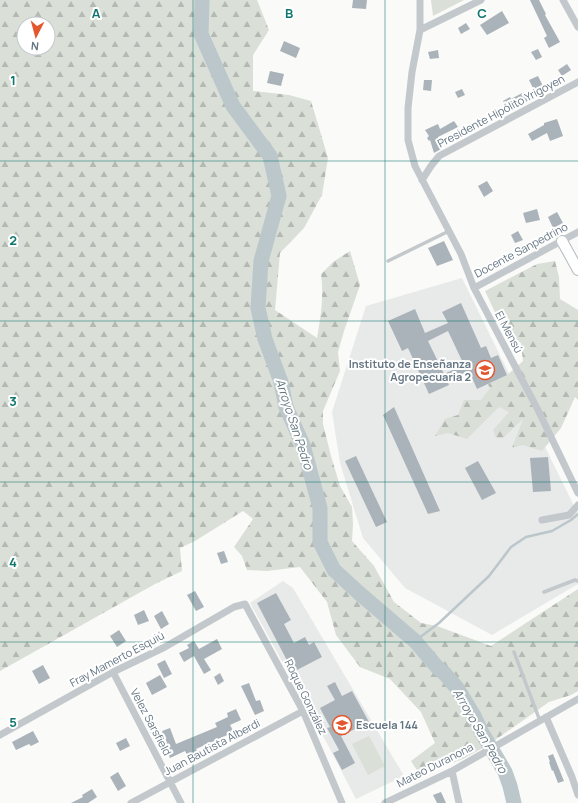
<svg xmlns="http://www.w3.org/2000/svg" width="578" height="803" font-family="Manrope,sans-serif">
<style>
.built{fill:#e8e9e9}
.green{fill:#dadfd7}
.forest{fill:url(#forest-firs);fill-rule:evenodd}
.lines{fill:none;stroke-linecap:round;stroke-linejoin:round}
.stream{stroke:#bbc7cb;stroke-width:2.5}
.river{stroke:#bbc7cb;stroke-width:15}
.building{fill:#aab3b9;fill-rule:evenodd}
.secondary-casing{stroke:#b3babf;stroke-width:12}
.service{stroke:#c3c8cc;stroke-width:3.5}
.minor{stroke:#c3c8cc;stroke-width:7}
.secondary{stroke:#fff;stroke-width:10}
.grid{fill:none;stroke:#0f766e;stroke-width:1;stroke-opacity:0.55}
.labels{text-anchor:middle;stroke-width:4;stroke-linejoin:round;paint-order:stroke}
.street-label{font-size:11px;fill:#657683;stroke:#fff}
.poi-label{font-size:11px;font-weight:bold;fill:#657683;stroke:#fff;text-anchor:end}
.water-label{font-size:12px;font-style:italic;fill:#60757c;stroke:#fff}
.grid-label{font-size:13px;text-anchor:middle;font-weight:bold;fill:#0f766e;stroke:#fff;stroke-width:4;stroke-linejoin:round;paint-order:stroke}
</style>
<defs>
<pattern id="forest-firs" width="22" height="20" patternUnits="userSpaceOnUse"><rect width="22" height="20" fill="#dadfd7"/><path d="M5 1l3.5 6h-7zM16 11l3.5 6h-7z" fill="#b4b9b4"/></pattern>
</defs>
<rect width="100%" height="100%" fill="#fafaf8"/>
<path class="built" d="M462,278L578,514V584L492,635L405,588L363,538L340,463L332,412L366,306Z
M283,581L293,588L404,776L356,799L329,747L250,603Z"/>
<path class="green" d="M431,0H464L433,16Z
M369,736L385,766L368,775L352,744Z"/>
<path class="forest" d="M0,0H257L269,30L253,55V91L289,95L311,101L328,158L322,195L304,228L280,253L275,310L317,338C321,316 324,296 321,274L333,262L350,251L360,285L344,331L338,352L340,371L323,411V424L331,456L340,486L352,507L353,524L352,541L374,566L394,602L421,623L437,626L491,646L578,589V691L571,695L549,702L488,745L463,759L420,775L411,761L435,743L421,712L390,679L360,667L336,635L327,602L300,567L267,571L247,570L242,556L234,547L253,519L243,511L195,541L180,548L182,571L155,584L0,671ZM24,24H48V48H24Z
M555,261L559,277L560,299L578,310V400L575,397L561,428L542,451L523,445L512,448L523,419L503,438H496L493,430L509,412L499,407L467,439L448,433L435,436L445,419L458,415L464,400H481L490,388L488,384L507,375L523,361L521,343L502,327L485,291L537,264Z"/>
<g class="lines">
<path class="stream" d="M415,641L439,623L489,576L511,547L526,537L552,531L571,520L578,514"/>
<path class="river" d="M202,0L201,34L233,106L270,156L279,196L261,261L258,308L265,339L281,382L286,407L303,445L320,508V542L334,570L359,593L415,641L437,667L445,674L457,688L474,716L481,731L505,772L510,786L514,803"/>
</g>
<path class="building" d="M353,0H367L366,9L352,8Z
M530,0H539L546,14L545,15L560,42L549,48L544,38L547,36Z
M502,11L509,23L487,35L480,25Z
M466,23L470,29L461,34L458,28Z
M284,41L300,48L296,58L280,51Z
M538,49L542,57L536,60L531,52Z
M438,50L439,58L430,59L428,52Z
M567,64L571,70L562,76L558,70Z
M270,71L284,74L281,86L267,83Z
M538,76L544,88L535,92L529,80Z
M424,80H432L431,91L423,90Z
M462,89L465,95L458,98L455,92Z
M524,92L529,100L509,112L503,101L510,97L511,99Z
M557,119L563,136L550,141L547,133L532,141L528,134L544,125V123Z
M454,121L458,127L438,137L441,149L434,153L430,140L429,141L427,138L429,136L425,130L438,124L440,129Z
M487,181L493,191L484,197L478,186Z
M537,209L540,220L526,223L523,213Z
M557,212L563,223L553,228L548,217Z
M518,231L523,240L515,243L511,235Z
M444,241L453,260L437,266L428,248Z
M461,303L481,348L486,346L491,358L498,355L507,375L477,389L469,371L447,380L449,385L429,394L408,348L402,351L388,321L415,309L425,333L448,323L442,312ZM448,331L464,365L444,374L428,341Z
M394,407L440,511L428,514L383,415Z
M356,456L387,522L376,527L345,461Z
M548,457L551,491L533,492L530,458Z
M478,461L496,493L482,500L465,468Z
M224,551L228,562L221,564L217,553Z
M195,591L204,607L196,611L187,595Z
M276,593L291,620L284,624L294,643L305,637L309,645L314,642L322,657L293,672L257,603Z
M144,610L149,621L138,625L134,615Z
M162,611L169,624L161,629L154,616Z
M119,630L126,641L117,647L110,636Z
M217,639L222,649L204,659L211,670L204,674L194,656L184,662L179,653L189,648L187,645L194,641L199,649Z
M165,660L172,674L164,678L157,664Z
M43,665L50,678L39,684L32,671Z
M220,673L224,681L218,685L214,677Z
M160,675L167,687L152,695L146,683Z
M335,682L342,696L352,691L369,722L341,736L355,763L342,770L333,753L339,750L327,728L330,727L320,708L335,700L327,686Z
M249,683L256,701L260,700L264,711L255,715L241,686Z
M236,709L241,720L230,725L234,732L196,749L199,755L190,760L185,751L170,758L164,745L167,743L162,731L170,728L176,744L217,727L215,723L228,717L227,713Z
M155,723L160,731L152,735L148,728Z
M33,731L39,742L31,746L29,744L16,750L12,742Z
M126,738L130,746L120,751L116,743Z
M553,754L564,781L558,783L553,770L552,771L549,762H550L548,756Z
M118,772L126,786L118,791L110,777Z
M92,789L97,797L88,803H71L83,797L82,795Z
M441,792L446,803H437L433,795Z"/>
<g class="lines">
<defs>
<path id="secondary" d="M562,241L578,270"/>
</defs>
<use href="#secondary" class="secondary-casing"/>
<path class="service" d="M388,261L449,231
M544,592L575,580L578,581
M514,652L540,721"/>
<path class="minor" d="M420,0V30L412,72L408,108V140L415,166L461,254L474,288L539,412L578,493
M563,0L578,27
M420,30L481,0
M422,180L431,166L439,156L578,82
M474,288L578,232
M542,520L569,515L578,505
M113,672L181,803
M546,717L572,777L578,795
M0,735L113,672L165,647L234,607L245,604L303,711L342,803
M452,771L459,803
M131,803L303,711
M385,803L452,771L578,699"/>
<use href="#secondary" class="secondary"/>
</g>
<path class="grid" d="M193,0V803M385,0V803M0,161H578M0,321H578M0,482H578M0,642H578"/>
<defs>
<symbol id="school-ring" viewBox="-11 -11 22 22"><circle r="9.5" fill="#fff" stroke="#e4572e" stroke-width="1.5"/><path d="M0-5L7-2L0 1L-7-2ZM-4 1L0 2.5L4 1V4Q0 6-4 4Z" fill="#e4572e"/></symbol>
</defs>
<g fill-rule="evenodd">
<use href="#school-ring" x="474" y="359" width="22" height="22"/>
<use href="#school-ring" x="331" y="714" width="22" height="22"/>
</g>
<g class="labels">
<g class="street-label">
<text transform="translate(501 111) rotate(-28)" y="4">Presidente Hipólito Yrigoyen</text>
<text transform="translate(521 250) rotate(-28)" y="4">Docente Sanpedrino</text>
<text transform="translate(509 332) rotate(62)" y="4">El Mensú</text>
<text transform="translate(117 659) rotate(-28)" y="4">Fray Mamerto Esquiú</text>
<text transform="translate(306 697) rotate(64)" y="4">Roque González</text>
<text transform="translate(151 722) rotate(62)" y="4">Velez Sarsfield</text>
<text transform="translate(212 747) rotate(-28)" y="4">Juan Bautista Alberdi</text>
<text transform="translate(435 765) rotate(-27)" y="4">Mateo Duranona</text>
</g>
<g class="poi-label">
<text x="471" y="368">Instituto de Enseñanza<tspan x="471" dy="13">Agropecuaria 2</tspan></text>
<text x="356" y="729" text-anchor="start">Escuela 144</text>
</g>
<g class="water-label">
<text transform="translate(294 424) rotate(72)" y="4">Arroyo San Pedro</text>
<text transform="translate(480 731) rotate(60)" y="4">Arroyo San Pedro</text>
</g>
</g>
<g class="grid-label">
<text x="96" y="18">A</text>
<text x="289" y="18">B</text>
<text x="482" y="18">C</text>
<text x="13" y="85">1</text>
<text x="13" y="245">2</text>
<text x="13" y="406">3</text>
<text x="13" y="567">4</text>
<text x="13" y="727">5</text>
</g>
<g transform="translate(36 36) rotate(186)"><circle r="19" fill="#ffffff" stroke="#c1c8cd"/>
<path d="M0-3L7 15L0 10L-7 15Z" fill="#e4572e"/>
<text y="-6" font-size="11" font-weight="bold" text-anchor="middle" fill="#657683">N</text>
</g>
</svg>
